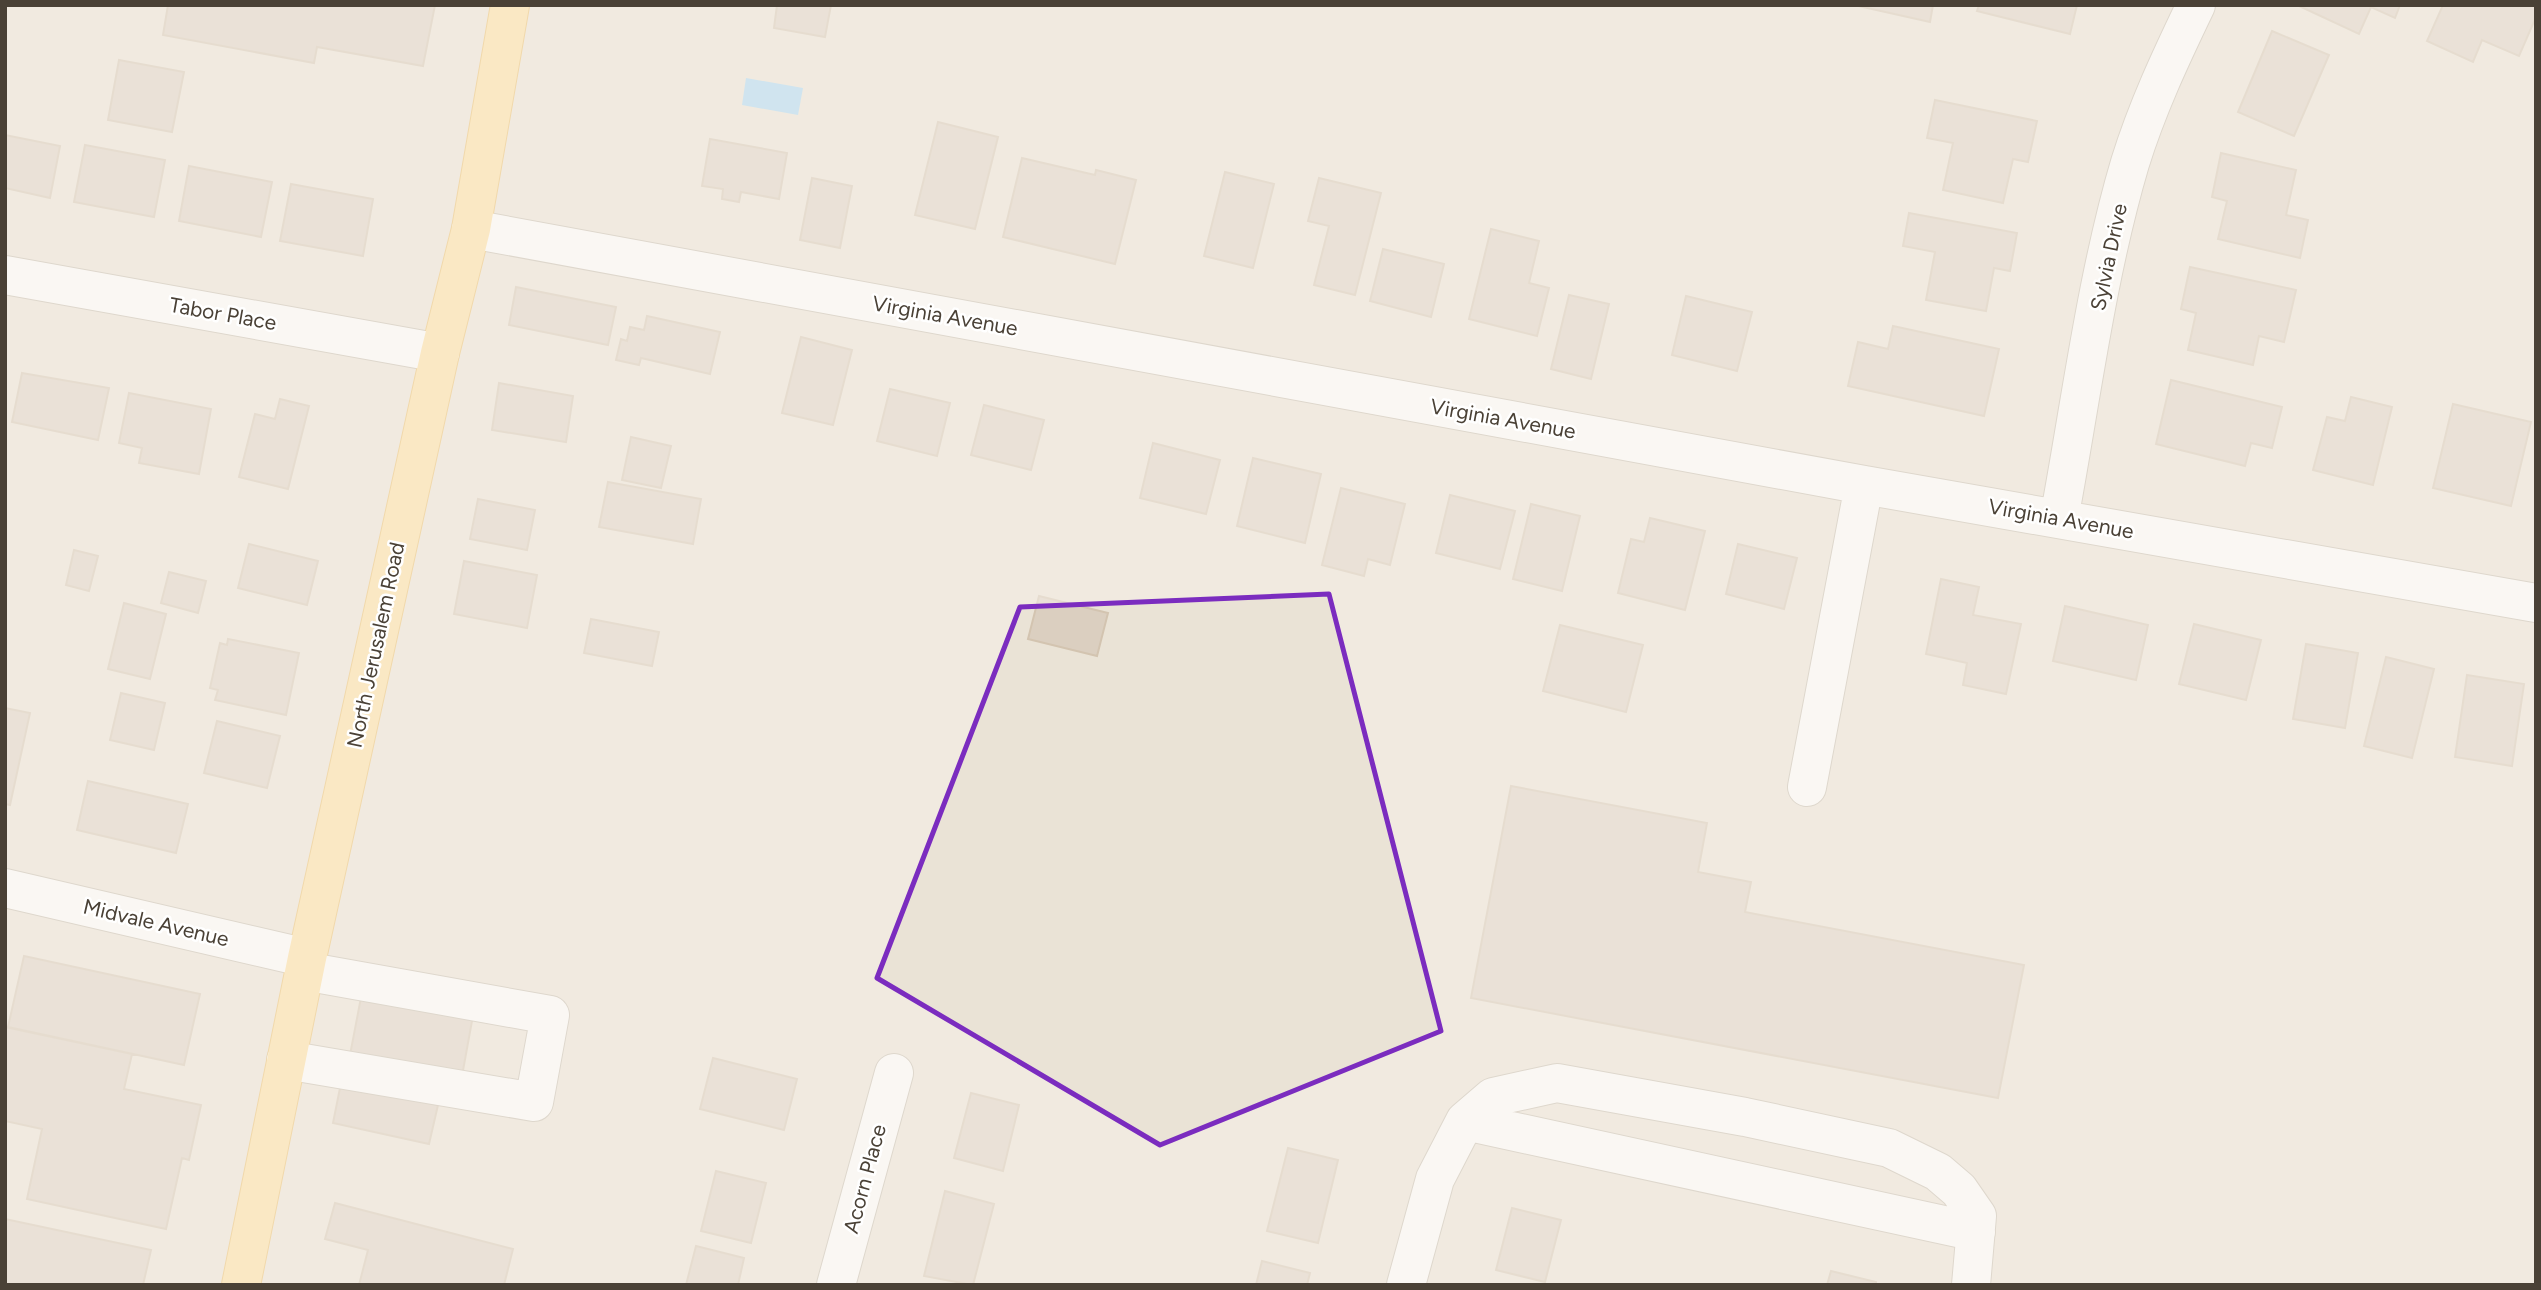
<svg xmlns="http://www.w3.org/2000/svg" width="2541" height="1290" font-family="Figtree,sans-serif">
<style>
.residential{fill:#eae3d6}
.water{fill:#a2d6f5}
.building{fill:#dbcfc0;stroke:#d3c4b0;stroke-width:2}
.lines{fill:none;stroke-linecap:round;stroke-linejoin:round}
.minor-casing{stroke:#c2b9aa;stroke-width:40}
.major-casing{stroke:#ebbc61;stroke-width:40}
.minor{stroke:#fff;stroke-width:38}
.major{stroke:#ffde98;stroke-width:38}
.marked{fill:none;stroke:#7b2cbf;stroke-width:5;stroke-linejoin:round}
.labels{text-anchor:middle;stroke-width:5;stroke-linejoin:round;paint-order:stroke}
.street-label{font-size:21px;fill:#4a4136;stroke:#fff}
</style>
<rect width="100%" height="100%" fill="#f5f1e9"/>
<path class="residential" d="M5,5H2536V1285H5Z"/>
<path class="water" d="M746,78L803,88L798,115L742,105Z"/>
<path class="building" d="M168,5H435L423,66L317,47L314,63L163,35Z
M777,5H831L825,37L774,28Z
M1854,5H1933L1930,22Z
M1979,5H2077L2070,34L1977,11Z
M2297,5H2400L2395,18L2371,7L2359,34Z
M2443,5H2536V17L2519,56L2482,40L2473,62L2427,41Z
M2272,31L2329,55L2294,136L2238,112Z
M119,60L184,72L172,132L108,120Z
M1935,100L2037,121L2028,162L2013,159L2003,203L1943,190L1953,143L1927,138Z
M938,122L998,137L975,229L915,215Z
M5,135L60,146L50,198L5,188Z
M710,139L787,153L779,199L741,192L739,202L722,199L723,189L702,186Z
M85,145L165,160L154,217L74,202Z
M2221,153L2296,170L2286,215L2308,220L2300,258L2218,239L2227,201L2212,197Z
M1022,158L1095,175L1096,170L1136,180L1115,264L1003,237Z
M189,166L272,182L261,237L179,221Z
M1225,172L1274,184L1253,268L1204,256Z
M812,178L852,186L840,248L800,240Z
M1319,178L1381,193L1355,295L1314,285L1329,226L1308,221Z
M291,184L373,199L363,256L280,241Z
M1909,213L2017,233L2010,271L1994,268L1986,311L1926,300L1935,252L1903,246Z
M1491,229L1539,241L1529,283L1549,288L1537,336L1469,319Z
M1383,249L1444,264L1431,317L1370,301Z
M2190,267L2296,290L2284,342L2259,336L2253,365L2188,350L2196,313L2181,309Z
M516,287L616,307L608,345L509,325Z
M1569,295L1609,304L1591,379L1551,369Z
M1686,296L1752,312L1737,371L1672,355Z
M647,316L720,332L710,374L641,358L639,365L616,360L621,339L627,341L630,327L644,330Z
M1893,326L1999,349L1984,416L1848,386L1858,342L1888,349Z
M801,337L852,350L833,425L782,413Z
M22,373L109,388L98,440L12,422Z
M2171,380L2282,407L2272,448L2251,443L2245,466L2156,444Z
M499,383L573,396L566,442L492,430Z
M890,389L950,403L937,456L877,441Z
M129,393L211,409L199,474L139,463L142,448L119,443Z
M2351,397L2392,407L2373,485L2313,470L2327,417L2345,421Z
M280,399L309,406L288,489L239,477L255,414L275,419Z
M2453,404L2531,422L2511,506L2433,488Z
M984,405L1044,420L1031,470L971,455Z
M631,437L671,446L661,488L622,480Z
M1153,443L1220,460L1206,514L1140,498Z
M1253,458L1321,474L1305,543L1237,526Z
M608,482L701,499L693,544L599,527Z
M1341,488L1405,504L1390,565L1368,559L1364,576L1322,565Z
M1450,495L1515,511L1500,569L1436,553Z
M478,499L535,510L527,550L470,539Z
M1531,504L1580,516L1562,591L1513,579Z
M1650,518L1705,531L1685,610L1618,593L1631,539L1644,542Z
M249,544L318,561L307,605L238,588Z
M1738,544L1797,558L1784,609L1726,594Z
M74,550L98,556L89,591L66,585Z
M464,561L537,575L527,628L454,614Z
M169,572L206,581L198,613L161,603Z
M1941,579L1979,587L1973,615L2021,624L2006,694L1963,685L1967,663L1926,654Z
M1039,596L1108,613L1097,656L1028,639Z
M124,603L166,614L150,679L108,669Z
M2065,606L2148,625L2136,680L2053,661Z
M591,619L659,632L652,666L584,653Z
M2194,624L2261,640L2246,700L2179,684Z
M1560,625L1643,645L1626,712L1543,691Z
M228,639L299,653L286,715L215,700L218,690L210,688L220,643L227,645Z
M2306,644L2358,653L2345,728L2293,719Z
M2386,657L2434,669L2412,758L2364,746Z
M2467,675L2524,684L2512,766L2455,757Z
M121,693L165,703L154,750L110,740Z
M5,708L30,713L10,805L5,804Z
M217,721L280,736L267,788L204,773Z
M88,781L188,804L176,853L77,830Z
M1511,786L1707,823L1698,872L1751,882L1745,912L2024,965L1998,1098L1471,998Z
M24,956L200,994L184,1065L8,1027Z
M363,987L474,1010L462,1076L350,1055Z
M5,1027L132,1054L124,1089L201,1105L189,1160L182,1158L166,1229L27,1199L42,1129L5,1121Z
M713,1058L797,1079L784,1130L700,1109Z
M341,1083L438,1105L429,1144L333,1123Z
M971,1093L1019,1105L1003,1171L954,1158Z
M1288,1148L1338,1160L1318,1243L1267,1231Z
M716,1171L766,1183L751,1243L701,1231Z
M945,1191L994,1204L973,1285L924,1276Z
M335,1203L513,1249L504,1285H359L368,1250L325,1239Z
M1512,1208L1561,1220L1545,1282L1496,1270Z
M5,1219L151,1250L143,1285H5Z
M696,1246L744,1258L738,1285H686Z
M1262,1261L1310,1273L1307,1285H1256Z
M1831,1271L1876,1282V1285H1827Z"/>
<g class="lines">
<defs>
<path id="minor" d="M471,229L1864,485L2536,603
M5,275L440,353
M2059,519C2081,401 2096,278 2130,163C2147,108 2171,57 2196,5
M1807,787L1864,485
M5,888L307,958
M286,1060L534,1102L550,1015L304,971
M1465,1121L1976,1232
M836,1285L894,1073
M1406,1285L1435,1179L1465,1121L1493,1097L1557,1083L1745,1117L1889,1148L1938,1172L1959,1190L1977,1216L1971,1285"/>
<path id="major" d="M241,1285L307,958L440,353L471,229L510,5"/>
</defs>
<use href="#minor" class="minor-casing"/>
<use href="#major" class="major-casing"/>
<use href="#minor" class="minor"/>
<use href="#major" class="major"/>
</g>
<path d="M0 0H2541V1290H0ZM1329,594L1441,1031L1160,1145L877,978L1020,607Z" fill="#f5f1e9" fill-opacity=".55" fill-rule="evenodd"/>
<path class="marked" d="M1329,594L1441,1031L1160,1145L877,978L1020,607Z"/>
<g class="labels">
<g class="street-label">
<text transform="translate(2109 257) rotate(-78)" y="7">Sylvia Drive</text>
<text transform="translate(223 314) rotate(10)" y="7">Tabor Place</text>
<text transform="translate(945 316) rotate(10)" y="7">Virginia Avenue</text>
<text transform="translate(1503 419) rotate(10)" y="7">Virginia Avenue</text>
<text transform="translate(2061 519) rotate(10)" y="7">Virginia Avenue</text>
<text transform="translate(376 645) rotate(-78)" y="7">North Jerusalem Road</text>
<text transform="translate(156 923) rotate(13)" y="7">Midvale Avenue</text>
<text transform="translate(865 1179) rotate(-75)" y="7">Acorn Place</text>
</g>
</g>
<rect width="2541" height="1290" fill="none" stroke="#4a4136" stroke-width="14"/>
</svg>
